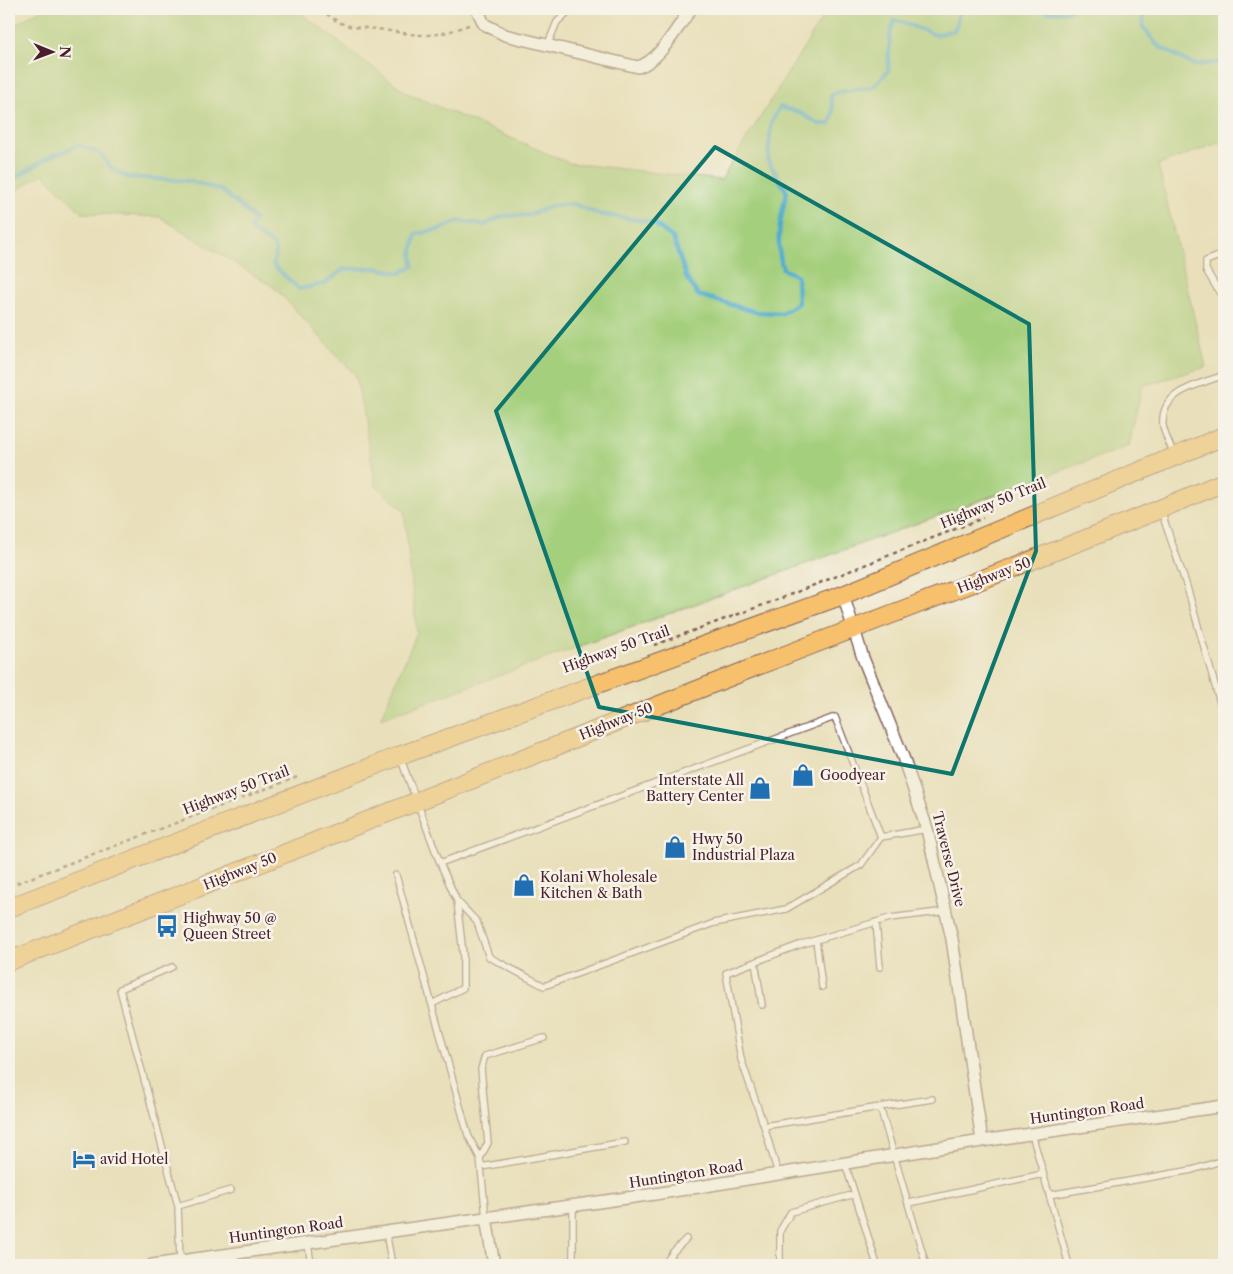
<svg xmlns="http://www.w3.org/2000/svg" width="1233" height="1274" font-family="'Libre Caslon Text',serif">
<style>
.green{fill:#a4cf7b;stroke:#777753}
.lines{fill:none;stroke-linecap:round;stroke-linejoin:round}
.stream{stroke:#50abce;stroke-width:4.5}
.service-casing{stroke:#82635d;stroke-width:8}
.minor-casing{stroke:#82635d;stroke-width:14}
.primary-casing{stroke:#82635d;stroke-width:20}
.path{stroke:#82635d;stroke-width:2.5;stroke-dasharray:4 4;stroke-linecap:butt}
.service{stroke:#fff;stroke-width:5.5}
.minor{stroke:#fff;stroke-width:11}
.primary{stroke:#f7c06c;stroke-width:18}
.marked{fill:none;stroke:#0f766e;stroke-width:4;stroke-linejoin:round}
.labels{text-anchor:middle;stroke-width:5;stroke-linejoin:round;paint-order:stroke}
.street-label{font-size:14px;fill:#4a1f2b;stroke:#f7f3e8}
.poi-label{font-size:14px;fill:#4a1f2b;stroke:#f7f3e8;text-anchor:start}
</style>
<rect width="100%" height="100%" fill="#f7f3e8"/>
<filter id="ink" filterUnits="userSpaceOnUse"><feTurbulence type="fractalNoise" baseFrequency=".02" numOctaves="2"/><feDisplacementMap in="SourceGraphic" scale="10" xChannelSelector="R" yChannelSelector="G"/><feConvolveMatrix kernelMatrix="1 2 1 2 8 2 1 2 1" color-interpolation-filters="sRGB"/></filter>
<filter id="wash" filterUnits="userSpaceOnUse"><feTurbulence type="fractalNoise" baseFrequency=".0096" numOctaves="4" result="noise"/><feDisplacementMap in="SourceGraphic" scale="20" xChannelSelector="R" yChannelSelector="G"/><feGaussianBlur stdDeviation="1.12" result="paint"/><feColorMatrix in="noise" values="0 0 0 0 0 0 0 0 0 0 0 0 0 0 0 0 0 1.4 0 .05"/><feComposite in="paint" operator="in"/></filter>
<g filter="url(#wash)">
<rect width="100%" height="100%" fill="#e9e0bb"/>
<path class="green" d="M43,9H295L407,93L569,163L721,180L828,9H1224V141L1158,165L1206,367L1142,386L1129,446L380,719L417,633L404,510L376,486L356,376L275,288L160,217L82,213L43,174L9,195V23L12,26Z"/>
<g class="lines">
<path class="stream" d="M1044,9L1046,12L1069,11L1072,9
M1143,9V27L1158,46L1194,65L1224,62
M9,182L47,158L79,145L100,153L112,169L127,177L190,181L221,190L255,219L250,229L274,245L276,254L273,265L299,289L324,284L344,269L376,268L400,273L413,266L412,252L416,234L441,229L459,221L485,225L502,216L529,215L552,206L574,204L598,214L652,222L673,238L687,279L698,295L756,312L782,313L798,303L797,276L783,269C775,244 780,217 787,192L768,161L771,123L780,107L800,113L819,124H830L833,113L831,96L837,92L873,87L888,71L890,34L895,20L936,35L955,30L960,9"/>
</g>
</g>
<g filter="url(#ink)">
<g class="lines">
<defs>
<path id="service" d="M547,46L557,22L571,9
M1224,256H1219L1206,261V270L1224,300
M1174,454C1170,445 1164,434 1163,425C1160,390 1199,385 1224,375
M1161,511L1187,587L1224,717
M400,757L440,863L835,717L881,837L927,829
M396,875L468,1135L480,1158L486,1218
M457,901L477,922L489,957L544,986L714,923L786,909L861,865L881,837
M876,922L880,967
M816,940L822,987
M755,962L762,1005
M172,967L120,989L178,1206L180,1261
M432,1004L463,988V954L457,901L440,863
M764,1126L741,1059L726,973L799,945L890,918L947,911
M1032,1134L1069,1265
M480,1158L488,1143L481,1069L485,1056L544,1038
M845,1163L877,1265
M481,1167L625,1142
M778,1174L764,1126L880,1107
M1049,1195L1192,1170L1224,1160
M909,1203L1043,1174
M178,1206L231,1190
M573,1206V1265
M386,1232L392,1265
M308,1243L311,1265
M664,1265L673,1252L686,1239
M780,1265V1231L791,1212L855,1194
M926,1265L880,1107L932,1099"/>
<path id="minor" d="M477,9L484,24L505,35L638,67C660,61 677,27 691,9
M843,595L863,658L903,757L927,829L952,939L982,1141
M486,1218L494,1265
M152,1265L655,1194L982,1141L1224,1106"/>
<path id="primary" d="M9,908L399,756L843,595L1224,436
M9,961C260,865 510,764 760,665C915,604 1071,548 1224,482"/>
</defs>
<use href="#service" class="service-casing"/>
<use href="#minor" class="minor-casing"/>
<use href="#primary" class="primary-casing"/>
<path class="path" d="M320,9C349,32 351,25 384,30C423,36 433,39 471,24
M654,645L774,601L983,518
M9,886L300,776"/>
<use href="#service" class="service"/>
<use href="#minor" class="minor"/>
<use href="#primary" class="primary"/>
</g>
</g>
<path d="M0 0H1233V1274H0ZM715,147L1029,324L1036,551L952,774L599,707L496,411Z" fill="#e9e0bb" fill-opacity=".55" fill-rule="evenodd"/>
<path class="marked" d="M715,147L1029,324L1036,551L952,774L599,707L496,411Z"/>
<defs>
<symbol id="shop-bare" viewBox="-9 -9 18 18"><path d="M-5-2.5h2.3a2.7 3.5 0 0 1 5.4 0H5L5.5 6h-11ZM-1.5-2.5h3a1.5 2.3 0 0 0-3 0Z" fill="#1f6fb2" stroke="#f7f3e8" stroke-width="2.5" paint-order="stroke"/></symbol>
<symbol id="bus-bare" viewBox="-9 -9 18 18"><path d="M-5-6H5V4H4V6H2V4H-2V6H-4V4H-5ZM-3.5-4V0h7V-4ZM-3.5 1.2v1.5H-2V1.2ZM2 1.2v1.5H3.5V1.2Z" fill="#1f6fb2" stroke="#f7f3e8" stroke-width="2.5" paint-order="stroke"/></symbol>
<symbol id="hotel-bare" viewBox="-9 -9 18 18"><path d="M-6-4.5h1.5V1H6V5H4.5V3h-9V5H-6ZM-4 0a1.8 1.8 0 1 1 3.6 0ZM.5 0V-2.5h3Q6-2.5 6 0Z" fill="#1f6fb2" stroke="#f7f3e8" stroke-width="2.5" paint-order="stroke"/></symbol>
</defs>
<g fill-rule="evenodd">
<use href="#shop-bare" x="787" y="759" width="32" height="32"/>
<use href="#shop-bare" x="744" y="772" width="32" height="32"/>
<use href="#shop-bare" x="659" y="831" width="32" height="32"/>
<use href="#shop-bare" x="508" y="869" width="32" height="32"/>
<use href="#bus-bare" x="151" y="910" width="32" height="32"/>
<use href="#hotel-bare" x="68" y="1143" width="32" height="32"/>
</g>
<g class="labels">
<g class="street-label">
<text transform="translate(993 503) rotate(-22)" y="5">Highway 50 Trail</text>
<text transform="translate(994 575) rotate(-21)" y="5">Highway 50</text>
<text transform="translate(616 649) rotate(-20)" y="5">Highway 50 Trail</text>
<text transform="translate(616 721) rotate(-22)" y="5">Highway 50</text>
<text transform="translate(236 790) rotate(-21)" y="5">Highway 50 Trail</text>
<text transform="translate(949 859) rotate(76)" y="5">Traverse Drive</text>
<text transform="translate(240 871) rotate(-22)" y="5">Highway 50</text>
<text transform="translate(1087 1111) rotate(-8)" y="5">Huntington Road</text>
<text transform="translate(686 1174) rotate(-9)" y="5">Huntington Road</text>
<text transform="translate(286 1230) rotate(-8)" y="5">Huntington Road</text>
</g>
<g class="poi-label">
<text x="820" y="780">Goodyear</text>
<text x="744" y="785" text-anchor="end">Interstate All<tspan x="744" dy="16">Battery Center</tspan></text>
<text x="692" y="844">Hwy 50<tspan x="692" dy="16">Industrial Plaza</tspan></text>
<text x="540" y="882">Kolani Wholesale<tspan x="540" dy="16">Kitchen &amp; Bath</tspan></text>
<text x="183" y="923">Highway 50 @<tspan x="183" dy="16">Queen Street</tspan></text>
<text x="100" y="1164">avid Hotel</text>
</g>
</g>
<rect width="1233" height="1274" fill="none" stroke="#f7f3e8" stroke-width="30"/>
<g transform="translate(52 52) rotate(91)" stroke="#f7f3e8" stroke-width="4" paint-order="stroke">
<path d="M0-4L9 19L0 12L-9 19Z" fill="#4a1f2b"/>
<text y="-8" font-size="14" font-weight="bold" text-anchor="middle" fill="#4a1f2b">N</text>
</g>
</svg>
